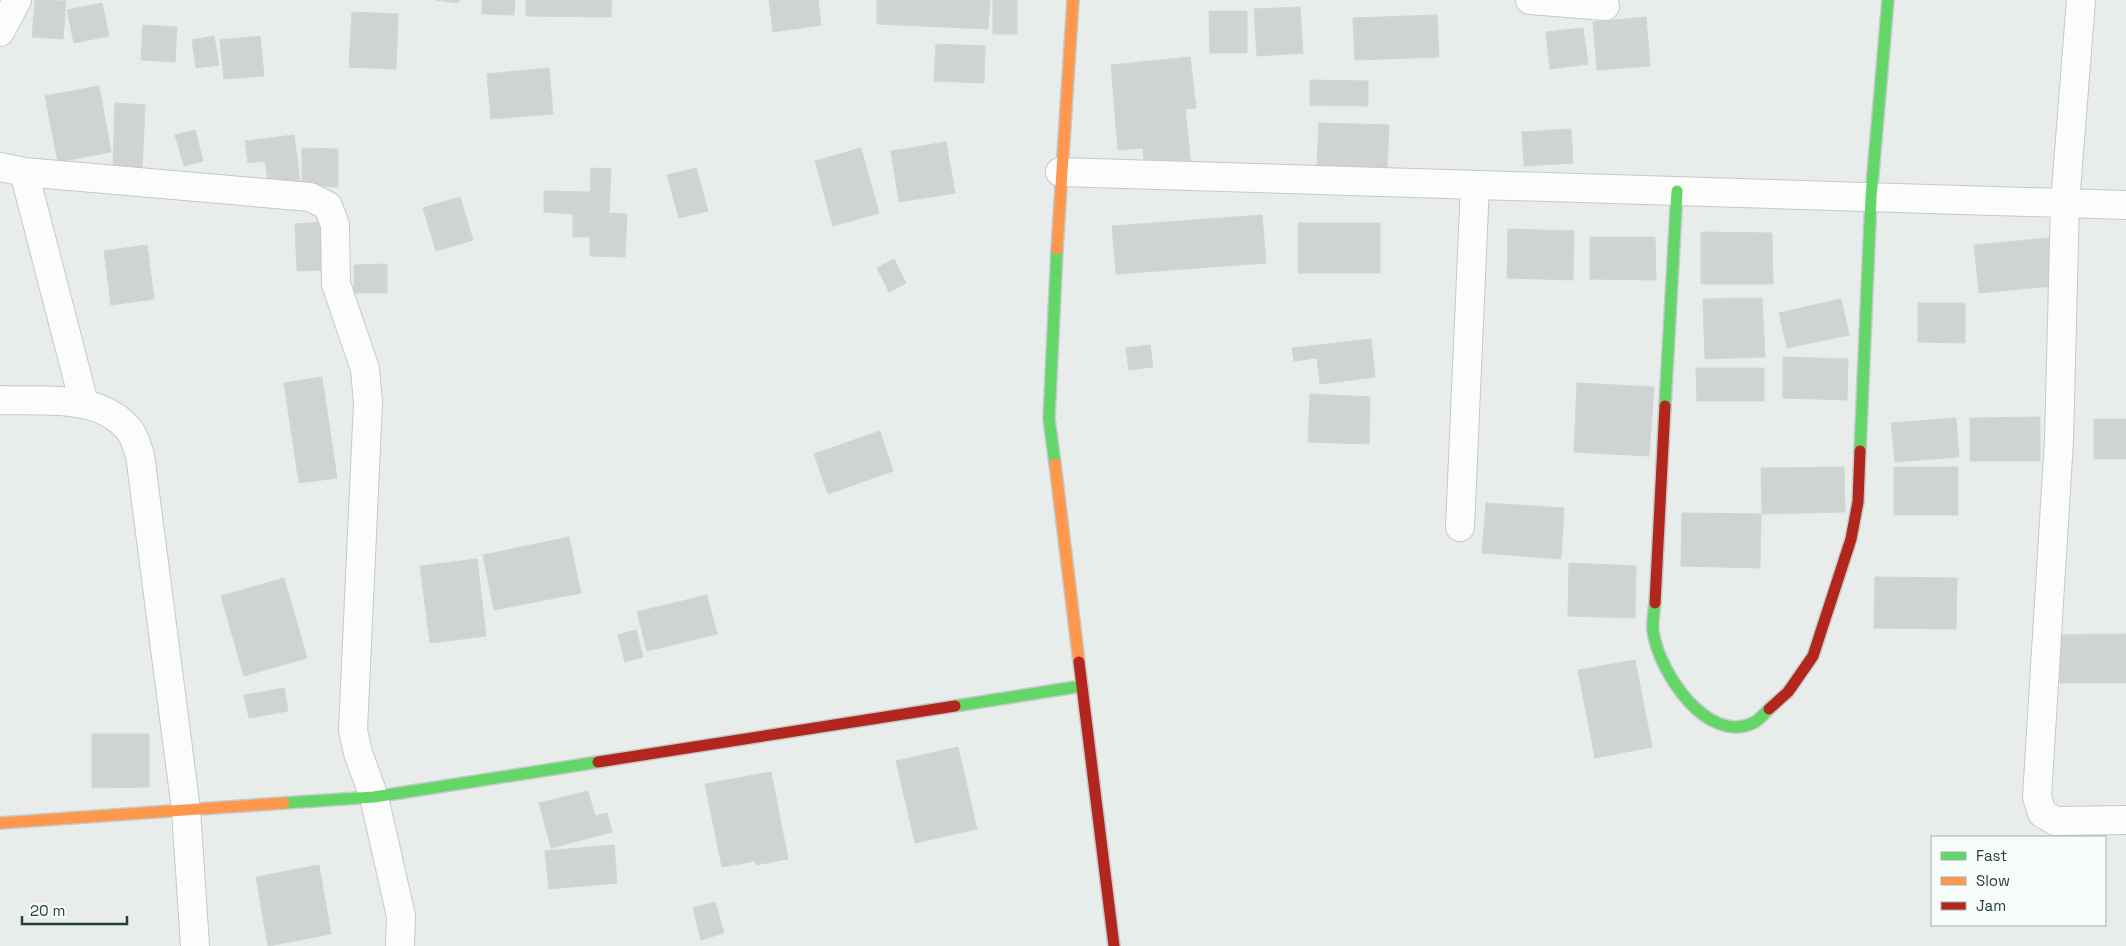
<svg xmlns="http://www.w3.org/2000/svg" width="2126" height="946" font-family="'Space Grotesk',sans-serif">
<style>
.building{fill:#cfd4d2;stroke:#d1d6d4}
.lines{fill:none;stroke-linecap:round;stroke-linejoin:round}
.street-casing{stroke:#c5cac8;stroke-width:30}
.fast-casing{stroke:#c3cbc8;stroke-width:14}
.slow-casing{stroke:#c3cbc8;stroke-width:14}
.jam-casing{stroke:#c3cbc8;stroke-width:14}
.street{stroke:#fcfcfc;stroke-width:28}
.fast{stroke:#63d668;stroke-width:11}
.slow{stroke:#ff974d;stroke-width:11}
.jam{stroke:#b3261e;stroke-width:11}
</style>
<rect width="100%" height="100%" fill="#e8edeb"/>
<path class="building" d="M35,0L66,1L63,39L32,37Z
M436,0H459V3Z
M482,0H515L514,15L482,14Z
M526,0H612L611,17L526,16Z
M769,0H818L821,25L773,32Z
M877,0H990L988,29L877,24Z
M993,0H1017V34H993Z
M102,3L109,36L74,43L67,10Z
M1300,7L1303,53L1257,56L1254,9Z
M1209,11H1247V53H1210Z
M352,12L398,14L396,69L349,67Z
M1437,15L1439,57L1355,60L1353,18Z
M1646,17L1650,66L1597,70L1593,22Z
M143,25L177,27L175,62L141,60Z
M1583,28L1588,64L1550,69L1546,32Z
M214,36L219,65L196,68L192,40Z
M260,36L264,76L224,79L220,40Z
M936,44L985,46L984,83L934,81Z
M1190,57L1196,108L1185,109L1191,165L1145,169L1143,148L1118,150L1111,65Z
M549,68L553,114L491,119L487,74Z
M1310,80L1368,81V106L1310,105Z
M99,86L111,152L58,162L45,96Z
M115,103L145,105L142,169L113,168Z
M1319,123L1389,125L1387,168L1317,166Z
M1571,129L1573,163L1524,166L1522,132Z
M195,130L203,161L184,166L175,135Z
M294,135L300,183L269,187L265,161L248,163L245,141Z
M946,142L955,193L899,202L891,151Z
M302,148L338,149V187L302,186Z
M861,148L879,213L833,226L815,161Z
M591,168L611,169L609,213L627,214L625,257L590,256V237H573V214L544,212V191L590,192Z
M696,168L708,211L679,218L667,175Z
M460,197L473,240L436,251L423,208Z
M1262,215L1266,263L1116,274L1112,226Z
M325,222L326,270L297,271L295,224Z
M1298,223H1380V273H1298Z
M1508,229L1574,231L1573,280L1507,278Z
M1701,232L1772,233L1773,284H1701Z
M1590,237H1655L1656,280L1590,279Z
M2049,238L2054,286L1979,293L1974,245Z
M147,245L154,299L111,305L104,251Z
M894,259L906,283L889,292L877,268Z
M387,264V293H354V265Z
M1762,298L1765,357L1705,359L1703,299Z
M1841,299L1849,335L1787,348L1779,313Z
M1918,303H1965V343L1918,342Z
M1371,339L1375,377L1320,384L1317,358L1294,361L1292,348Z
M1150,345L1153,367L1129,370L1126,348Z
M1783,357L1848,359L1847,400L1783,398Z
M1696,368H1764V401H1697Z
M322,377L337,478L299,483L284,383Z
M1577,383L1654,387L1649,456L1574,452Z
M1310,394L1370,397L1369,444L1308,442Z
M2040,417V461H1970V418Z
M1956,418L1959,457L1895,462L1891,423Z
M2094,419H2126V459H2094Z
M880,431L893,471L828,494L814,454Z
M1844,467L1845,512L1762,514L1761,468Z
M1894,467H1958V515H1894Z
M1486,503L1564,508L1561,559L1482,553Z
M1682,513L1761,514L1760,568L1681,566Z
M569,537L581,593L494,610L483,555Z
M477,559L486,636L430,643L420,566Z
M1569,563L1636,566L1635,618L1568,616Z
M1875,577L1957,578L1956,629L1874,628Z
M284,578L307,658L244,676L221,596Z
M707,595L717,634L647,651L637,612Z
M636,630L643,657L625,662L618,635Z
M2126,634V683H2060L2059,635Z
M1635,660L1652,747L1595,758L1578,670Z
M284,688L288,711L249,718L244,695Z
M92,734H149V787L92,788Z
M958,747L977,829L915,843L896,761Z
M771,772L788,859L756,865L755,861L722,867L705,784Z
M588,791L595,816L607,813L612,832L551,848L539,803Z
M614,845L617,883L549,889L545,851Z
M319,865L331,934L268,946L256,877Z
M715,902L724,933L701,940L693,908Z"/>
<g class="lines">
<defs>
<path id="street" d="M1530,0L1605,6
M2081,0L2065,203L2059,440L2037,797L2042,813L2055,821L2126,820
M0,32L17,0
M0,167L24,172L310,197L328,206L335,225L336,284L365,369L368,403L353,730L358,753L374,797L401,916L400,946
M24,172L84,403
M1060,172L2126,205
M0,400C42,402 101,393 130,431C135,437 137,448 140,455L186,810L195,946
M1460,527L1475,185"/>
<path id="fast" d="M1665,406L1677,191
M1860,451L1871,197L1888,0
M1055,464L1049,419L1057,249
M1655,603C1654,612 1652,622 1653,631C1658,670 1707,747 1755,722C1760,719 1765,713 1769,709
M955,706L1082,686
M284,803L374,797L598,762"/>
<path id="slow" d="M1057,249L1073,0
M1055,464L1079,662
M0,823L284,803"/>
<path id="jam" d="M1655,603L1665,406
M1079,662L1114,946
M1769,709L1788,692L1813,656L1851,539L1858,502L1860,451
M598,762L955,706"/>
</defs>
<use href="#street" class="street-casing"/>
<use href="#fast" class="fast-casing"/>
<use href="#slow" class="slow-casing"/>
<use href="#jam" class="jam-casing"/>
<use href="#street" class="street"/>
<use href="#fast" class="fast"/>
<use href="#slow" class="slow"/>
<use href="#jam" class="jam"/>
</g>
<rect x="1931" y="836" width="175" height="90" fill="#f7fbf9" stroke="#a3b1ad"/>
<rect x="1941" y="852" width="25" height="8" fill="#63d668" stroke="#a3b1ad"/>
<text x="1976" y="861" font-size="15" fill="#24423a">Fast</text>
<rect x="1941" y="877" width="25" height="8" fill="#ff974d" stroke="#a3b1ad"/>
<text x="1976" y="886" font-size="15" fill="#24423a">Slow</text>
<rect x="1941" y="902" width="25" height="8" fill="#b3261e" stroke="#a3b1ad"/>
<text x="1976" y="911" font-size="15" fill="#24423a">Jam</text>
<path d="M22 916v8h105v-8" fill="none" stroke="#24423a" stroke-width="2.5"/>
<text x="30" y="916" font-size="15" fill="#24423a" stroke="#f7fbf9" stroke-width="4" paint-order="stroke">20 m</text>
</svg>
